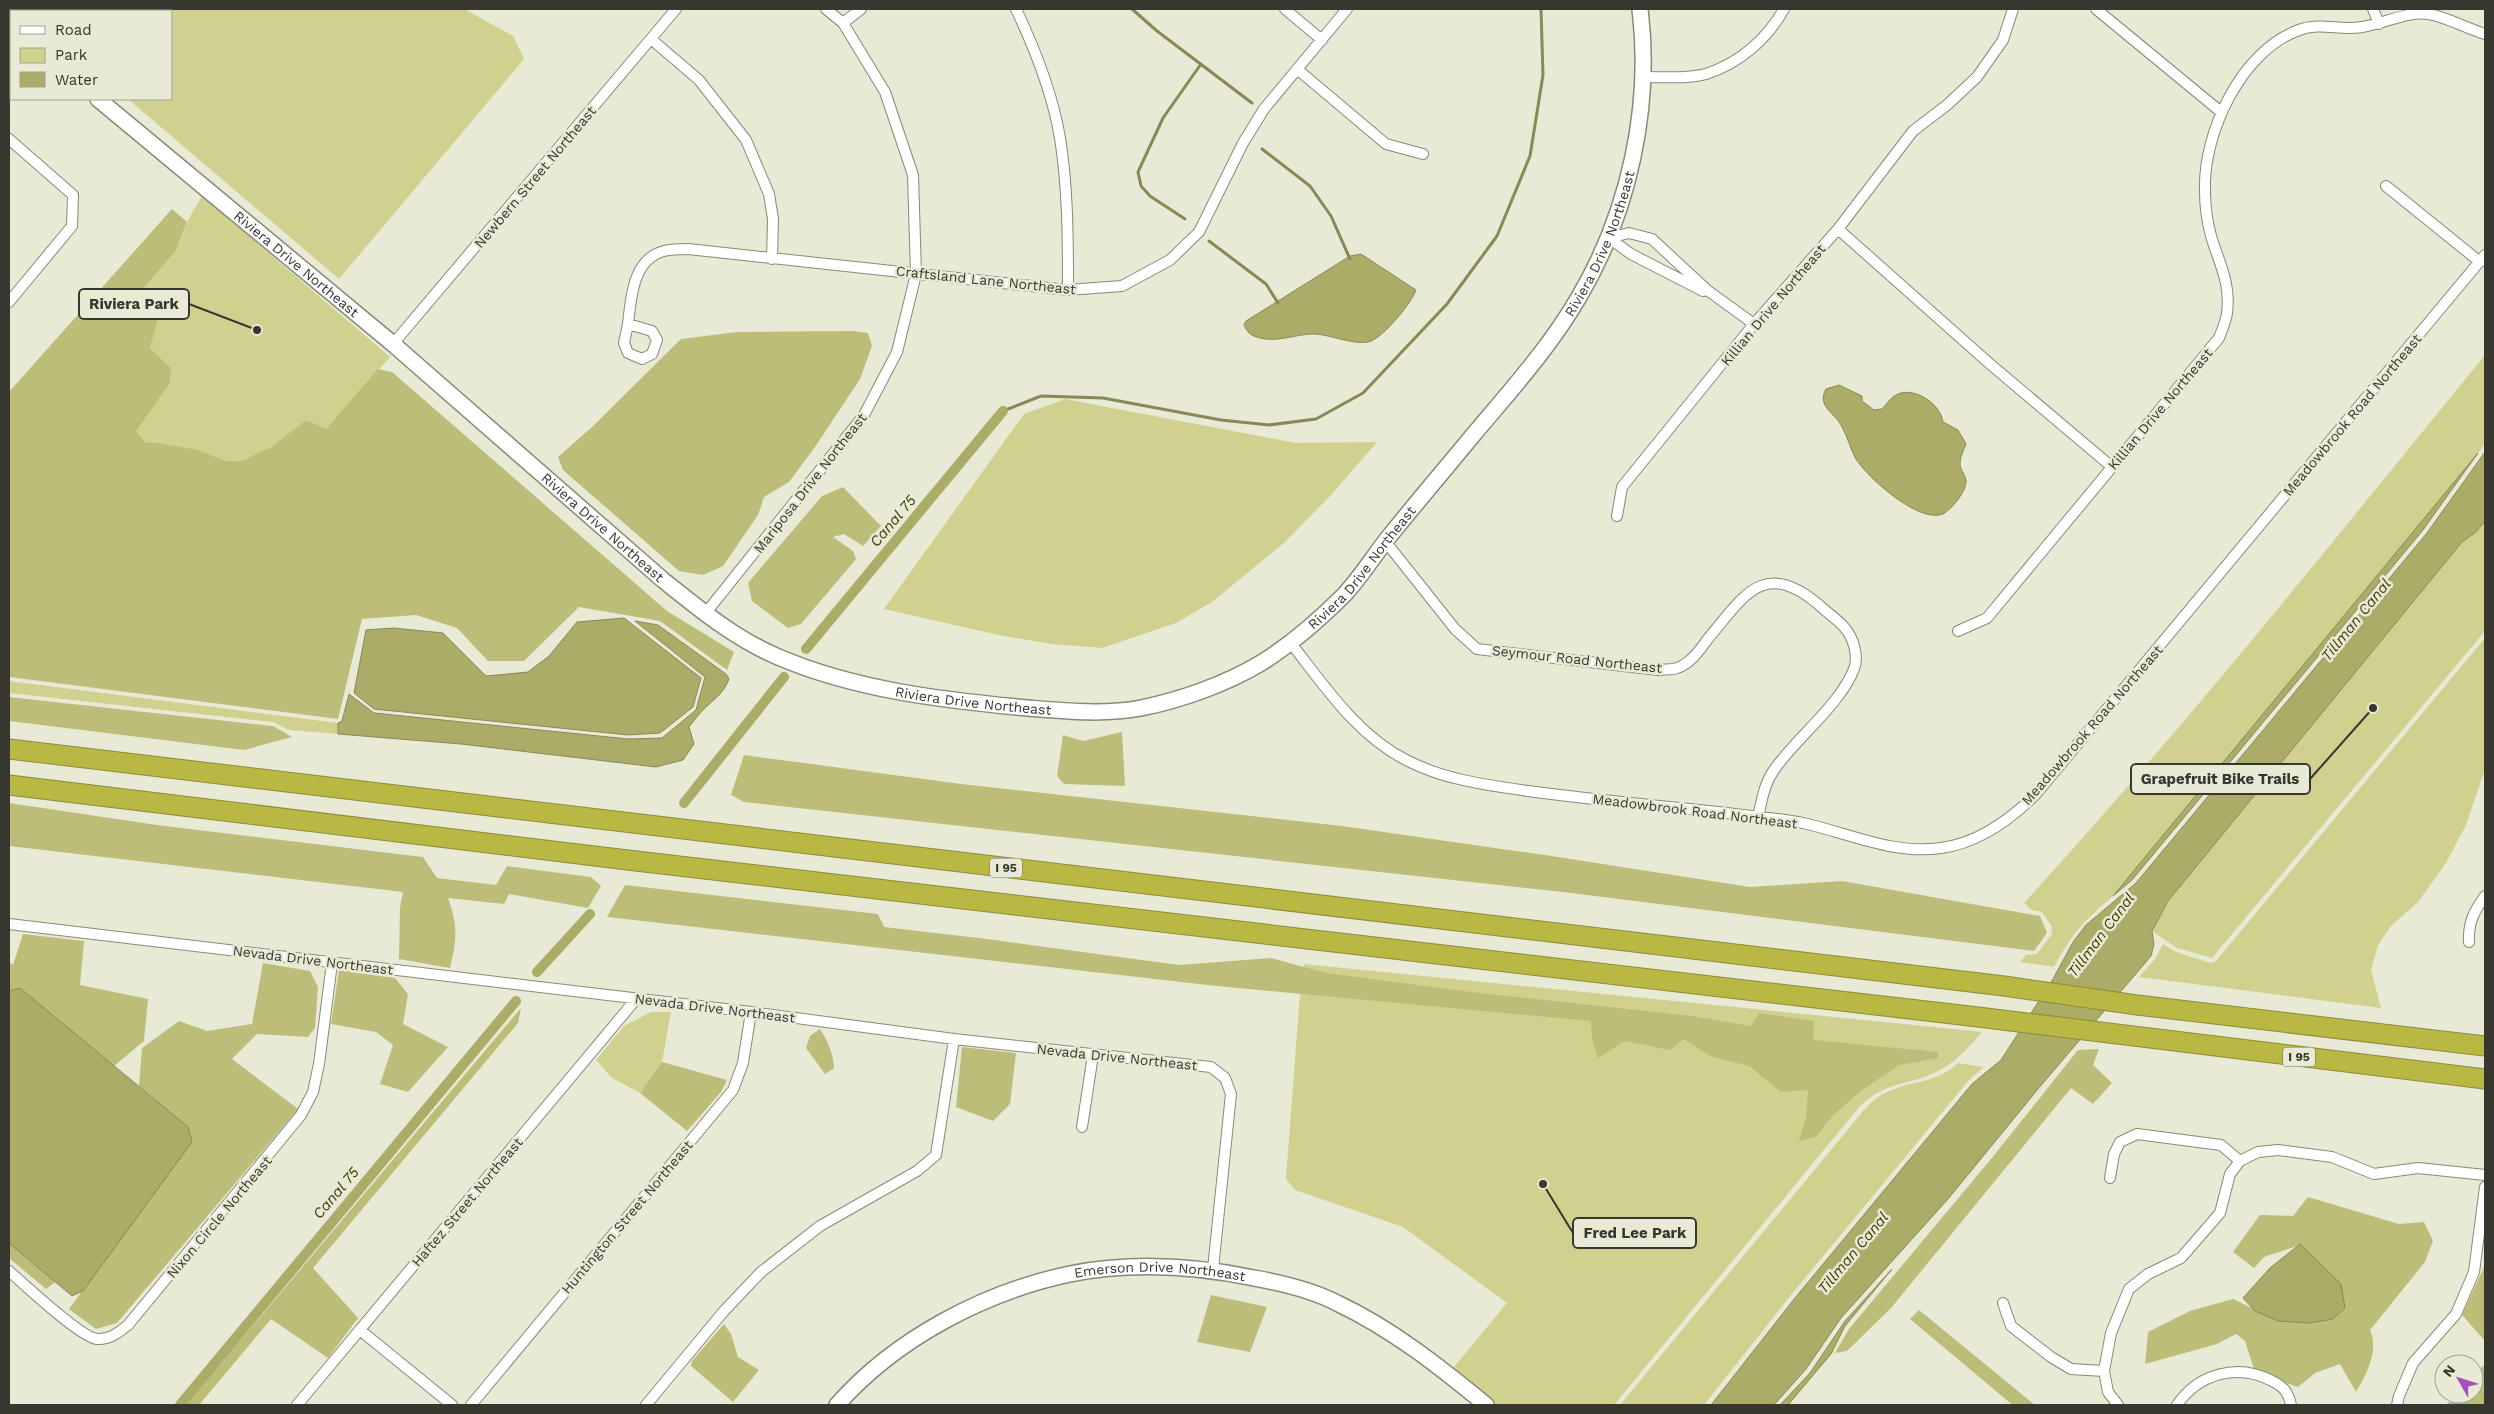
<svg xmlns="http://www.w3.org/2000/svg" width="2494" height="1414" font-family="'Work Sans',sans-serif">
<style>
.green{fill:#d0d18f}
.forest{fill:#bcbd78}
.water{fill:#abac68;stroke:#888957}
.lines{fill:none;stroke-linecap:round;stroke-linejoin:round}
.stream{stroke:#888957;stroke-width:3}
.canal{stroke:#abac68;stroke-width:10}
.street-casing{stroke:#888976;stroke-width:12}
.secondary-casing{stroke:#888976;stroke-width:18}
.highway-casing{stroke:#8c8b3b;stroke-width:21}
.street{stroke:#fff;stroke-width:10}
.secondary{stroke:#fff;stroke-width:15}
.highway{stroke:#b9b842;stroke-width:19}
.labels{text-anchor:middle;stroke-width:5;stroke-linejoin:round;paint-order:stroke}
.shield{fill:#e9ead5;stroke:#6c6d61;stroke-width:1}
.shield-label{font-size:12px;font-weight:bold;fill:#37372f}
.street-label{font-size:14px;fill:#37372f;stroke:#e9ead5}
.water-label{font-size:15px;font-style:italic;fill:#3d3c04;stroke:#e9ead5}
.leader{fill:none;stroke:#37372f;stroke-width:2}
.callout-dot{fill:#37372f;stroke:#e9ead5;stroke-width:2}
.callout{fill:#e9ead5;stroke:#37372f;stroke-width:2}
.callout-label{font-size:15px;text-anchor:middle;font-weight:bold;fill:#37372f}
</style>
<rect width="100%" height="100%" fill="#e9ead5"/>
<path class="green" d="M105,9H464L513,36L524,59L339,279L128,99H171V11H103Z
M202,196L390,357L325,430L306,420L271,447L241,461H226L198,450L146,443L135,431L170,383L171,368L150,348L152,341L142,308V290L175,252L190,216Z
M2485,355V443L2478,453L2113,896C2085,920 2072,933 2054,967L2020,962L2026,955L2037,954L2052,934L2051,925L2042,912L2032,910L2024,903C2185,727 2334,540 2485,355Z
M1065,399L1296,443L1377,442L1331,495L1284,543L1212,602L1176,623L1102,648L1052,644L1003,636L884,609L1024,414Z
M2485,514V631L2212,958L2177,948L2152,931L2168,901Z
M2485,638V769L2466,825L2446,863L2418,902L2391,926L2378,945L2371,970L2381,1008L2139,977L2155,959L2163,944L2176,952L2211,963L2216,961Z
M9,681L338,723V734L289,730L273,722L9,693Z
M1304,964L1964,1030L1982,1032C1969,1047 1956,1062 1938,1071C1907,1087 1889,1079 1860,1106L1614,1405H1486L1449,1373L1507,1303L1403,1227L1295,1190L1286,1179L1299,1006Z
M651,1012H671L662,1062L640,1093L612,1078L596,1060L624,1026Z
M1958,1063L1984,1067L1969,1080L1791,1295L1704,1405H1620L1864,1110C1872,1102 1879,1095 1889,1091C1912,1081 1939,1082 1958,1063Z"/>
<path class="forest" d="M172,209L187,222L175,252L142,290V308L158,319L150,348L171,368L170,383L136,431L146,443H158L198,450L226,461H241L271,447L306,420L326,429L378,369L392,372L667,611L734,652L727,670L660,621L579,607L524,661H488L457,628L416,615L362,619L338,719L9,677V392Z
M854,331L868,333L872,346L860,379L815,447L789,482L764,497L758,515L723,566L703,575L679,571L563,470L558,457L592,427L681,339L737,332Z
M843,487L881,526L863,546L844,534L833,537L853,551L856,559L801,624L788,628L752,601L748,583L822,496Z
M9,697L273,726L292,737L244,750L9,721Z
M1122,732L1125,786L1064,784L1057,776L1063,735L1083,741Z
M744,755L961,784L1342,826L1558,857L1750,887L1842,881L2040,916L2047,933L2034,951L1571,893L744,802L731,795Z
M9,803L157,825L423,857L437,878L496,885L507,866L591,877L601,886L588,908L509,894L504,904L448,898C458,925 457,940 450,968L399,959L400,908L403,892L9,846Z
M625,885L878,914L884,927L987,939L1179,965L1271,958L1326,973L1471,992L1692,1016L1751,1026L1759,1013L1814,1021L1813,1040L1938,1052V1058L1899,1065L1862,1090L1832,1116L1817,1136L1799,1141L1806,1117L1808,1090L1781,1092L1749,1066L1710,1056L1684,1039L1670,1050L1625,1041L1598,1058L1592,1039L1591,1021L1217,986L607,917Z
M23,934L84,941L80,985L148,999L144,1041L114,1066L20,988L9,991V962L13,965Z
M263,963L310,971L318,987L315,1028L308,1037L257,1034L232,1059L298,1109L117,1323L96,1329L69,1309L191,1142L188,1127L139,1086L142,1048L179,1021L207,1031L252,1024Z
M339,970L395,978L408,994L403,1024L448,1047L408,1092L380,1084L393,1045L376,1032L331,1024Z
M521,1008L518,1023L313,1268L358,1318L328,1358L271,1319L199,1405H186Z
M820,1029C828,1041 833,1053 834,1068L825,1074L806,1048L810,1036Z
M962,1047L1016,1053L1010,1104L993,1121L956,1107Z
M2099,1049L2093,1065L2112,1083L2093,1104L2071,1088L1891,1308L1847,1351L1835,1353L1849,1329L1991,1159L2078,1050Z
M662,1062L727,1080L721,1092L687,1131L640,1093Z
M2308,1197L2399,1224L2424,1222L2433,1241L2425,1262L2370,1330C2379,1350 2367,1374 2356,1392L2340,1364L2315,1373L2298,1387L2255,1372L2245,1341L2236,1334L2217,1344L2145,1364L2148,1332L2190,1311L2233,1299L2278,1321L2310,1323L2332,1319L2345,1308L2300,1245L2264,1257L2254,1268L2233,1252L2260,1215L2293,1216Z
M9,1243L55,1282L46,1289L9,1258Z
M2484,1267L2485,1268V1341L2462,1315Z
M1211,1295L1267,1307L1250,1352L1197,1342Z
M1919,1310L2035,1405H2013L2009,1402L1910,1319Z
M724,1324L731,1334L738,1357L759,1370L733,1402L691,1366L692,1361Z
M2485,1357V1405H2446L2459,1394H2474V1377L2484,1365Z"/>
<path class="water" d="M1361,254L1416,290C1411,304 1384,336 1371,341C1356,347 1328,333 1311,334C1293,335 1272,344 1254,336C1249,334 1246,330 1244,325L1246,321L1350,256Z
M1839,385L1862,396V401L1874,410L1882,409C1886,405 1889,400 1893,397C1910,383 1941,403 1943,422L1958,430L1966,444C1963,452 1958,460 1961,469C1963,472 1965,476 1966,480C1967,491 1952,509 1943,514C1919,524 1867,477 1856,459C1850,449 1848,437 1842,427C1836,413 1816,407 1826,389Z
M2485,452V521L2476,532L2462,542L2168,901L2152,931L2154,944L2151,956L2038,1089L1948,1199L1841,1318L1806,1369L1774,1405H1711L1795,1298L1972,1084L2001,1060L2053,979L2073,942L2086,925L2136,883L2427,533Z
M2478,453L2423,530L2132,880L2113,896Z
M624,618L701,678L693,707L660,733L628,735L374,709L354,693L366,630L394,628L443,633L486,676L528,672L549,656L577,622Z
M635,621L658,625L726,674L729,679C724,692 717,697 707,706C700,712 695,720 689,727L694,744L683,760L656,767L461,744L338,734V723L342,721L349,694L374,713L628,739L662,738L696,710L705,677Z
M20,988L188,1127L192,1142L83,1291L72,1296L9,1243V991Z
M2300,1244L2341,1284L2345,1308L2333,1319L2310,1323L2278,1321L2255,1311L2243,1298L2270,1268Z
M1892,1269L1845,1326L1831,1354L1788,1405H1780L1810,1373L1845,1321Z"/>
<g class="lines">
<path class="stream" d="M1132,9L1157,31L1252,103
M1262,149L1310,186L1331,216L1350,259
M1185,219L1150,196L1141,186L1138,172L1163,118L1201,64
M1209,241L1266,284L1278,303
M1003,411L1041,396L1103,398L1221,420L1269,425L1316,419L1363,393L1447,304L1497,236L1530,156L1543,75L1541,9"/>
<path class="canal" d="M806,649L1003,411
M684,803L784,677
M537,972L590,914
M180,1405L516,1001"/>
<defs>
<path id="street" d="M1016,9C1034,47 1053,96 1060,138C1068,188 1068,240 1068,290
M1285,9L1322,40
M2096,9L2221,112
M2373,9L2379,24
M843,23L861,9
M651,39L699,80L746,140L769,194L773,219L772,259
M1297,69L1386,144L1423,154
M1645,77C1664,77 1688,79 1706,74C1740,63 1767,39 1784,9
M9,139L73,195L72,226L9,302
M2386,186L2480,262
M1838,229L1990,364L2112,467
M1609,238L1629,233L1652,239L1707,290L1754,324
M1609,238L1631,254L1703,291
M628,324C631,297 633,259 664,251C672,249 681,249 688,249L1068,290L1122,286L1170,260L1199,232L1243,143L1264,109L1347,9
M628,324L652,331L657,340L652,354L642,359L628,353L624,343Z
M393,344L676,9
M1617,516L1622,487L1754,324L1838,229L1913,131L1947,105L1977,77L2003,40L2013,9
M1385,541L1455,629L1477,649L1658,670C1664,669 1672,670 1677,668C1690,664 1700,650 1707,640C1743,597 1763,558 1818,604C1826,612 1836,618 1844,627C1853,637 1859,655 1854,669C1840,705 1796,738 1774,770C1764,784 1762,800 1758,817
M705,614L864,415L897,352L916,274L913,175L885,92L843,23L826,9
M1958,631L1987,618L2219,338C2222,330 2226,321 2227,313C2231,283 2219,263 2211,236C2207,221 2205,206 2205,191C2203,133 2241,51 2299,30C2320,22 2341,31 2362,27C2384,24 2406,11 2428,14C2444,16 2468,29 2485,34
M1290,642C1324,685 1357,736 1408,761C1446,780 1486,785 1528,791C1588,799 1648,805 1709,811C1740,815 1772,817 1803,823C1848,833 1893,855 1941,848C1979,843 2010,820 2036,794L2485,255
M9,924L751,1012L954,1039L1211,1067L1225,1078L1231,1094L1213,1269
M2469,942C2468,923 2474,911 2485,896
M1082,1127L1093,1055
M2110,1178L2114,1154L2120,1142L2137,1134L2221,1145L2240,1161
M9,1271C25,1285 80,1337 97,1339C110,1340 119,1332 128,1325L301,1115L313,1092L319,1064L332,963
M2003,1303L2011,1326L2051,1357L2071,1369L2104,1371
M360,1330L452,1405
M297,1405L637,998
M471,1405L733,1090L743,1063L751,1012
M646,1405L724,1311L761,1272L820,1226L917,1171L936,1155L954,1039
M2118,1405L2108,1392L2104,1371L2111,1333L2129,1289L2148,1274L2181,1258L2220,1213L2230,1174L2240,1161L2258,1152L2278,1150L2332,1157L2374,1174L2418,1168L2485,1175
M2177,1405C2198,1374 2237,1363 2270,1380C2283,1386 2288,1391 2291,1405
M2397,1405L2399,1396L2413,1363L2456,1314L2474,1272L2485,1187"/>
<g id="secondary">
<path d="M9,24L11,26"/>
<path id="s1" d="M98,99L393,344L663,580C698,608 734,638 776,656C854,690 942,700 1027,708C1064,711 1104,715 1141,708C1181,700 1226,684 1261,663C1290,645 1320,619 1344,595C1360,578 1373,557 1388,538C1416,503 1446,468 1474,434C1511,390 1550,347 1579,297C1629,212 1652,107 1640,9"/>
<path id="s2" d="M837,1405C895,1339 984,1292 1070,1274C1130,1262 1195,1266 1254,1278C1282,1283 1312,1290 1337,1303C1392,1329 1440,1367 1486,1405"/>
</g>
<path id="highway" d="M9,749L2004,986L2137,1005L2485,1046
M9,785L636,861L1978,1017L2485,1079"/>
</defs>
<use href="#street" class="street-casing"/>
<use href="#secondary" class="secondary-casing"/>
<use href="#highway" class="highway-casing"/>
<use href="#street" class="street"/>
<use href="#secondary" class="secondary"/>
<use href="#highway" class="highway"/>
</g>
<g class="labels">
<g class="shield">
<rect x="990" y="858.5" width="32" height="19" rx="4"/>
<rect x="2283" y="1047.5" width="32" height="19" rx="4"/>
</g>
<g class="shield-label">
<text x="1006" y="872">I 95</text>
<text x="2299" y="1061">I 95</text>
</g>
<g class="street-label">
<text transform="translate(535 177) rotate(-50)" y="5">Newbern Street Northeast</text>
<text dy="5" stroke="none"><textPath href="#s1" startOffset="1924">Riviera Drive Northeast</textPath></text>
<text dy="5" stroke="none"><textPath href="#s1" startOffset="258">Riviera Drive Northeast</textPath></text>
<text transform="translate(986 280) rotate(6)" y="5">Craftsland Lane Northeast</text>
<text transform="translate(1773 305) rotate(-50)" y="5">Killian Drive Northeast</text>
<text transform="translate(2160 409) rotate(-50)" y="5">Killian Drive Northeast</text>
<text transform="translate(2352 415) rotate(-50)" y="5">Meadowbrook Road Northeast</text>
<text transform="translate(810 483) rotate(-52)" y="5">Mariposa Drive Northeast</text>
<text dy="5" stroke="none"><textPath href="#s1" startOffset="662">Riviera Drive Northeast</textPath></text>
<text dy="5" stroke="none"><textPath href="#s1" startOffset="1519">Riviera Drive Northeast</textPath></text>
<text transform="translate(1577 659) rotate(6)" y="5">Seymour Road Northeast</text>
<text dy="5" stroke="none"><textPath href="#s1" startOffset="1082">Riviera Drive Northeast</textPath></text>
<text transform="translate(2092 725) rotate(-49)" y="5">Meadowbrook Road Northeast</text>
<text transform="translate(1695 811) rotate(7)" y="5">Meadowbrook Road Northeast</text>
<text transform="translate(313 960) rotate(7)" y="5">Nevada Drive Northeast</text>
<text transform="translate(715 1008) rotate(7)" y="5">Nevada Drive Northeast</text>
<text transform="translate(1117 1057) rotate(6)" y="5">Nevada Drive Northeast</text>
<text transform="translate(467 1202) rotate(-50)" y="5">Haftez Street Northeast</text>
<text transform="translate(219 1217) rotate(-50)" y="5">Nixon Circle Northeast</text>
<text transform="translate(627 1217) rotate(-50)" y="5">Huntington Street Northeast</text>
<text dy="5" stroke="none"><textPath href="#s2" startOffset="362">Emerson Drive Northeast</textPath></text>
</g>
<g class="water-label">
<text transform="translate(893 521) rotate(-50)" y="5">Canal 75</text>
<text transform="translate(2356 620) rotate(-51)" y="5">Tillman Canal</text>
<text transform="translate(2101 935) rotate(-53)" y="5">Tillman Canal</text>
<text transform="translate(336 1193) rotate(-50)" y="5">Canal 75</text>
<text transform="translate(1853 1253) rotate(-50)" y="5">Tillman Canal</text>
</g>
</g>
<path class="leader" d="M257 330L189 304M2373 708L2310 779M1543 1184L1573 1233"/>
<g class="callout-dot">
<circle cx="257" cy="330" r="5"/>
<circle cx="2373" cy="708" r="5"/>
<circle cx="1543" cy="1184" r="5"/>
</g>
<g class="callout">
<rect x="79" y="289" width="110" height="30" rx="5"/>
<rect x="2131" y="764" width="179" height="30" rx="5"/>
<rect x="1573" y="1218" width="123" height="30" rx="5"/>
</g>
<g class="callout-label">
<text x="134" y="309">Riviera Park</text>
<text x="2220" y="784">Grapefruit Bike Trails</text>
<text x="1635" y="1238">Fred Lee Park</text>
</g>
<rect width="2494" height="1414" fill="none" stroke="#37372f" stroke-width="20"/>
<rect x="10" y="10" width="162" height="90" fill="#e9ead5" stroke="#a2a293"/>
<rect x="20" y="26" width="25" height="8" fill="#ffffff" stroke="#a2a293"/>
<text x="55" y="35" font-size="15" fill="#37372f">Road</text>
<rect x="20" y="48" width="25" height="15" fill="#d0d18f" stroke="#a2a293"/>
<text x="55" y="60" font-size="15" fill="#37372f">Park</text>
<rect x="20" y="72" width="25" height="15" fill="#abac68" stroke="#a2a293"/>
<text x="55" y="85" font-size="15" fill="#37372f">Water</text>
<g transform="translate(2459 1379) rotate(309)"><circle r="24" fill="#e9ead5" stroke="#a2a293"/>
<path d="M0-4L9 19L0 12L-9 19Z" fill="#a64fbd"/>
<text y="-8" font-size="14" font-weight="bold" text-anchor="middle" fill="#37372f">N</text>
</g>
</svg>
